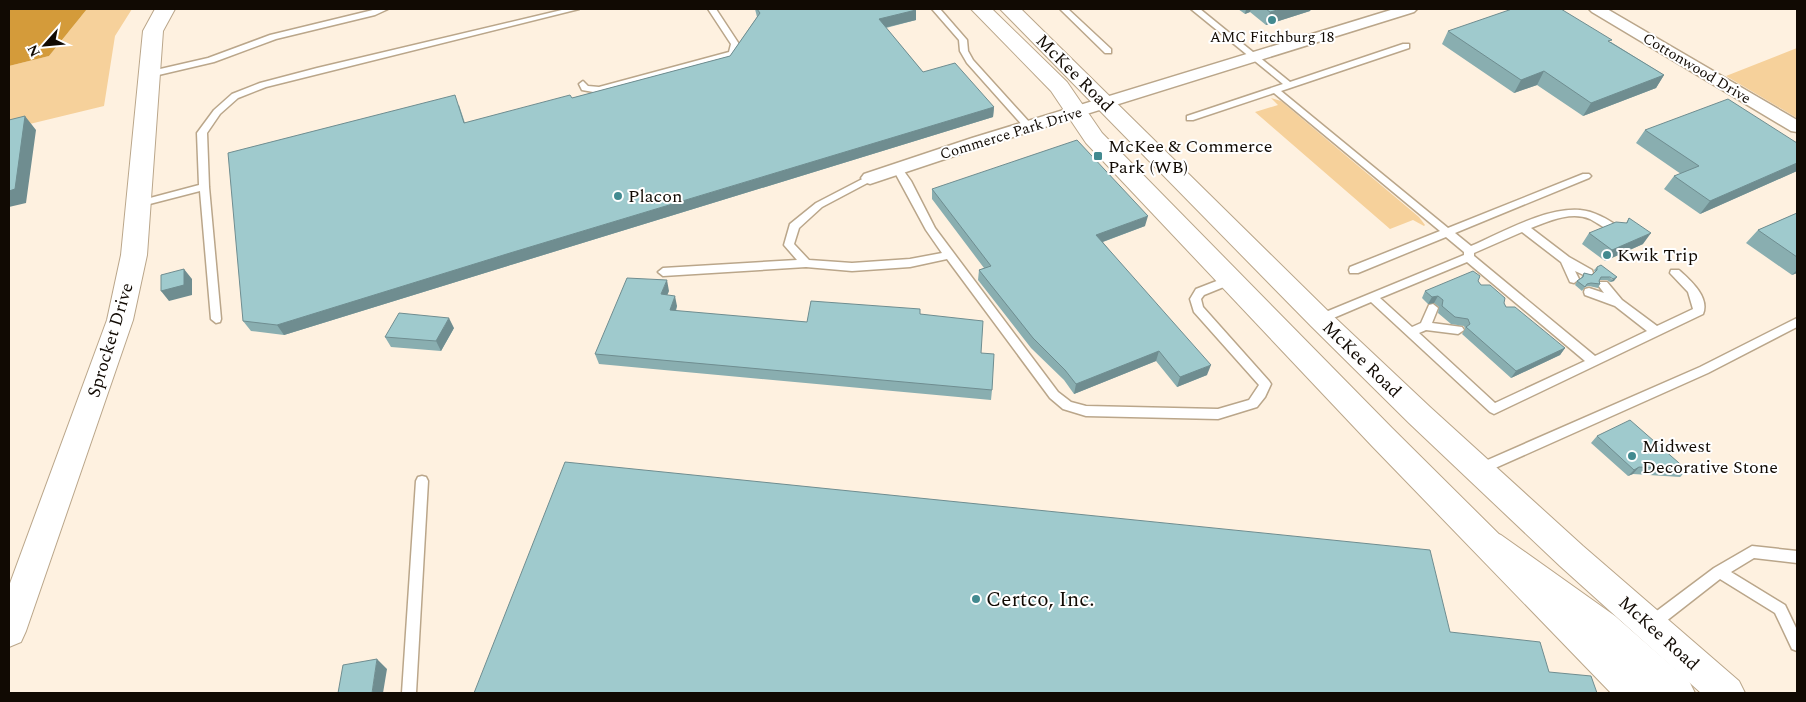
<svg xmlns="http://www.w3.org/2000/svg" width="1806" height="702" font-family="Spectral,serif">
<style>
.green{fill:#f6d19b}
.water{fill:#d49b3a}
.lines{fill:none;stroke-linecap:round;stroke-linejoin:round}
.service-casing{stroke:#baa68a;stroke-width:3}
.minor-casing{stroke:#baa68a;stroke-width:3}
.tertiary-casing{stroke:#baa68a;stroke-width:2}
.secondary-casing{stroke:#baa68a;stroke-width:2}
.motorway-casing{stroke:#baa68a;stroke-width:2}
.service{fill:#fff;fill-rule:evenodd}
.minor{fill:#fff;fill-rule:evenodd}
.tertiary{fill:#fff;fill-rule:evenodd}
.secondary{fill:#fff;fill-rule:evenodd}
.motorway{fill:#fff;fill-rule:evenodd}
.wall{fill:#89aeb0}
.shaded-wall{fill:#6f8d90}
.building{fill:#9fcacd;stroke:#6f8d90}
.poi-dot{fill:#428a90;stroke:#fff;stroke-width:2}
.labels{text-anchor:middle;stroke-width:4;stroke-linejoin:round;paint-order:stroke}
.far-poi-label{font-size:15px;fill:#110a03;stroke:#fff}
.far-street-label{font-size:15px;fill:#110a03;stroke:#fff}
.street-label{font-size:18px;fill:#110a03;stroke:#fff}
.poi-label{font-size:18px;fill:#110a03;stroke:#fff;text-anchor:start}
.near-poi-label{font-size:21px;fill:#110a03;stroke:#fff;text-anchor:start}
</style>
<rect width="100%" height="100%" fill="#fef1e0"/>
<path class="green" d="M87,9H132L115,36L104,106L9,129V66L49,56Z
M1797,48V118L1726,76Z
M1271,98L1281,101L1419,217L1425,225L1424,226L1413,220L1390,229L1255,112L1278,105Z"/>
<path class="water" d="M9,9H87L49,56L9,66Z"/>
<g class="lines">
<defs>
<path id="service" d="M377,9H388L375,15L276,39L214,62L150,77L146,74L147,72L208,58L270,35Z
M566,9H579L266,87L238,98L220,114L207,133L209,187L221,319L220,322L216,323L211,319L200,191L138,207L133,204L135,202L199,185L197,133L214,110L232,94L260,83L317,68Z
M708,9H716L739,44L736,56L599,93L582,90L579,84L583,81L588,86L599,87L729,52L731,44Z
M932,9H940L967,40L968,51L973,60L1031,124V128H1025L967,63L960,51L959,40Z
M1060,9H1068L1111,49V53H1105Z
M1191,9H1200L1290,82L1403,44H1409V48L1281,91L1448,228L1583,174H1589L1591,176L1589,178L1455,233L1471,246C1501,233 1546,207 1580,210C1594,211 1607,219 1619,227L1620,229L1619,231L1615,232C1606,230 1598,223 1590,219C1571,211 1549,221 1531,228L1569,257L1592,270L1593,273L1588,277L1575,271L1579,279L1574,283L1570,282L1561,262L1522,232L1474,253V256L1595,356L1647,331L1615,306L1585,295L1584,292L1585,289L1589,288L1604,293L1598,285L1599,282H1607L1622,300L1657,326L1693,309L1688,292L1670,273L1671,270H1679C1690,280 1710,297 1703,314L1494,414L1490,412L1371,302L1324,322H1316L1315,319L1316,316L1464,255V252L1446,237L1358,273H1350L1349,270L1350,267L1440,231L1274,93L1193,120H1187V116L1283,84ZM1467,262L1585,361L1495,403L1419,333L1426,330L1458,334L1464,330L1462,327L1432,323L1438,308L1433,304L1429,305L1421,323L1412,327L1380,298Z
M898,166L901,167L911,181L935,228L1058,392L1071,402L1086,406L1218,409L1249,400L1259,385L1194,312L1190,299L1196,289L1232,275L1237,279L1236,282L1204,295L1201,299L1203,307L1269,381L1271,384L1265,397L1257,407L1218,419L1086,416L1063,409L1050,398L947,259L910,267L852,271L806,267L663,276L658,272L663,268L797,260L784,245L790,224L816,203L870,175L873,176L875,178L873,180L822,207L799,228L794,244L809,260L852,263L910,259L942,253L926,230L893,169Z
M1797,318V327L1708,373L1484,473L1480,474L1476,473L1474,469L1476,465L1700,367Z
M422,476L426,477L428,481L416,693H402L416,481L418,477Z
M1752,546L1797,551V563L1754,558L1731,572L1785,605L1797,630V651L1792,649L1775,613L1720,579L1656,629L1651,630L1646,629L1644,624L1646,619L1714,568Z"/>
<path id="minor" d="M1394,9H1417L1414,12L984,146L870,184L864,182L861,178L864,174L972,138Z
M1589,9H1607L1797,120V132L1791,131L1592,12Z"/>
<path id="tertiary" d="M155,9H175L163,31L147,255L133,320L26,631L21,642L9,647V586L107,320L121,255L143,31Z"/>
<path id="secondary" d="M971,9H992L1067,82L1102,133L1392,428L1647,681L1653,693H1611L1372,446L1086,143L1051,91Z
M1000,9H1021L1329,312L1430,407L1583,546L1739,681L1745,693H1701L1560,566L1409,423L1311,326Z"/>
<path id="motorway" d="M1490,531L1501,535L1615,616L1689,681L1695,693H1651L1591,638L1479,555L1474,545L1479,535Z"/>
</defs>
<use href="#service" class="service-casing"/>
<use href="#minor" class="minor-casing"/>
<use href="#tertiary" class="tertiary-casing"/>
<use href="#secondary" class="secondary-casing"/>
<use href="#motorway" class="motorway-casing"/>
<use href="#service" class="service"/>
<use href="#minor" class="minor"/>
<use href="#tertiary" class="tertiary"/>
<use href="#secondary" class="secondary"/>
<use href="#motorway" class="motorway"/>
</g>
<path class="wall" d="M755,9H915L916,20L886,28L923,72L994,107L993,117L514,264L284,335L251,331L243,321L459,105L465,123L572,98L730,56L757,17Z
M1238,9H1311L1310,11L1266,25L1250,12L1245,14Z
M1448,31L1611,42L1664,75L1656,88L1583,116L1537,85L1514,93L1442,44Z
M1645,130L1797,143V171L1700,214L1664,189L1674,176L1681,174L1636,143Z
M932,189L1145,226L1103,242L1207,375L1177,387L1156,361L1074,394L1064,380L1031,348L978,280L979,270L984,268L932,199Z
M1797,213V273L1792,275L1746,243L1758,230Z
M1629,218L1643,244L1605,261L1582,244L1589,233L1626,223Z
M1597,267L1614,281L1610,282L1607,280H1599L1600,284L1598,288L1589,286L1585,287L1582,291L1575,285L1577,281L1581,278L1584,273L1592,275L1595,273L1594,270Z
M1478,281L1481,285L1504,303L1506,307L1565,348L1560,355L1511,378L1462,334L1465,329L1464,326L1451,324L1438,313L1439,307L1434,303L1428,304L1422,298L1425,291Z
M669,291L667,295L677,306L676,311L807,322L920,314L981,353L992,390L991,400L599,364L595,354Z
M454,328L441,351L391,347L385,337Z
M1597,436L1687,470L1680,477L1633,474L1628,476L1591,443Z"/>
<path class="shaded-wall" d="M1246,9H1251L1250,12L1245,14Z
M1281,9H1311L1310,11L1266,25L1270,12Z
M916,10V20L879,29V19Z
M1544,71L1537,85L1514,93L1521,80Z
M1664,75L1656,88L1583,116L1591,103Z
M994,107L993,117L514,264L284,335L277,325L510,253Z
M25,116L36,130L26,203L9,207V191Z
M1797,163V171L1700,214L1710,201Z
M1148,216L1145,226L1094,245L1096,235Z
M1651,233L1643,244L1605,261L1612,250Z
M184,269L192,279V295L169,301L161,291Z
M1797,270V273L1792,275Z
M1617,277L1614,281L1610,282L1613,279Z
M667,280L669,291L663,304L661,294Z
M675,296L677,306L672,320L670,310Z
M1438,296L1434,303L1428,304L1432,297Z
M449,318L454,328L441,351L436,341Z
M1565,348L1560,355L1511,378L1516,371Z
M1159,351L1156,361L1074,394L1076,384Z
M1211,365L1207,375L1177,387L1180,377Z
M1639,467L1633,474L1628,476L1634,470Z
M377,659L387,669L383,693H372Z"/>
<path class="building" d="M757,9H915L916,10L879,19L923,72L955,63L994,107L510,253L277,325L243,321L228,153L455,95L464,123L570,95L572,98L730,56L760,13Z
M1266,9H1281L1270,12Z
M1512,9H1561L1612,40L1608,41L1664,75L1591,103L1544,71L1521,80L1448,31Z
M1728,99L1797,143V163L1710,201L1674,176L1699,166L1645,130Z
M25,116L15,189L9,191V120Z
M1077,140L1148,216L1096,235L1211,365L1180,377L1159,351L1076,384L1065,370L1033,338L979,270L991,266L932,189Z
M1797,213V257L1758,230Z
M1629,218L1651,233L1612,250L1589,233L1616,222L1627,223Z
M1601,265L1617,277L1613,279L1610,277H1601L1599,281L1600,284L1591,283L1587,284L1585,287L1577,281L1583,277L1584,273L1592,275L1597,270V267Z
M184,269V285L161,291V275Z
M1473,271L1480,276L1478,281L1481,285H1490L1505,298L1504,303L1506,307H1515L1565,348L1516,371L1466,327L1470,324L1468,319L1455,317L1442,306L1443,300L1438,296L1432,297L1425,291Z
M627,278L667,280L661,294L675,296L670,310L807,322L811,301L920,309V314L983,321L981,353L994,354L992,390L595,354Z
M399,313L449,318L436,341L385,337Z
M1630,420L1687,470L1639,467L1634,470L1597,436Z
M565,462L1430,550L1450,632L1540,642L1549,672L1591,676L1597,693H474Z
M377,659L372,693H338L343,665Z"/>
<g class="poi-dot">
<circle cx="1272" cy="20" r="5"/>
<rect x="1093" y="151" width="10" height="10" rx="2.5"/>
<circle cx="618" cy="196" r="5"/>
<circle cx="1607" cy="255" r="5"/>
<circle cx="1632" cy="456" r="5"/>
<circle cx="976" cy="599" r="5"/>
</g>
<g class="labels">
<g class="far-poi-label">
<text x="1272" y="42">AMC Fitchburg 18</text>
</g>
<g class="far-street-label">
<text transform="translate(1697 68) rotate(31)" y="5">Cottonwood Drive</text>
<text transform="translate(1011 133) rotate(-17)" y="5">Commerce Park Drive</text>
</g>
<g class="street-label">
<text transform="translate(1075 73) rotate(45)" y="6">McKee Road</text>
<text transform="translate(110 340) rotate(-73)" y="6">Sprocket Drive</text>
<text transform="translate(1362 359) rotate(44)" y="6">McKee Road</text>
<text transform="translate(1659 633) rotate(42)" y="6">McKee Road</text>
</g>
<g class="poi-label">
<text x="1108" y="152">McKee &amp; Commerce<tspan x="1108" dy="21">Park (WB)</tspan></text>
<text x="628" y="202">Placon</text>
<text x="1617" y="261">Kwik Trip</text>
<text x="1642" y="452">Midwest<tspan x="1642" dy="21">Decorative Stone</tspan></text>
</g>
<g class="near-poi-label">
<text x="986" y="606">Certco, Inc.</text>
</g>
</g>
<rect width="1806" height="702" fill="none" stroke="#110a03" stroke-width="20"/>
<g transform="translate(45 45) rotate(243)" stroke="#ffffff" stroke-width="4" paint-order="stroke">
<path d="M0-4L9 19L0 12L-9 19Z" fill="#110a03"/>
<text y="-8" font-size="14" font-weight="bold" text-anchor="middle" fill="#110a03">N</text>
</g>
</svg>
